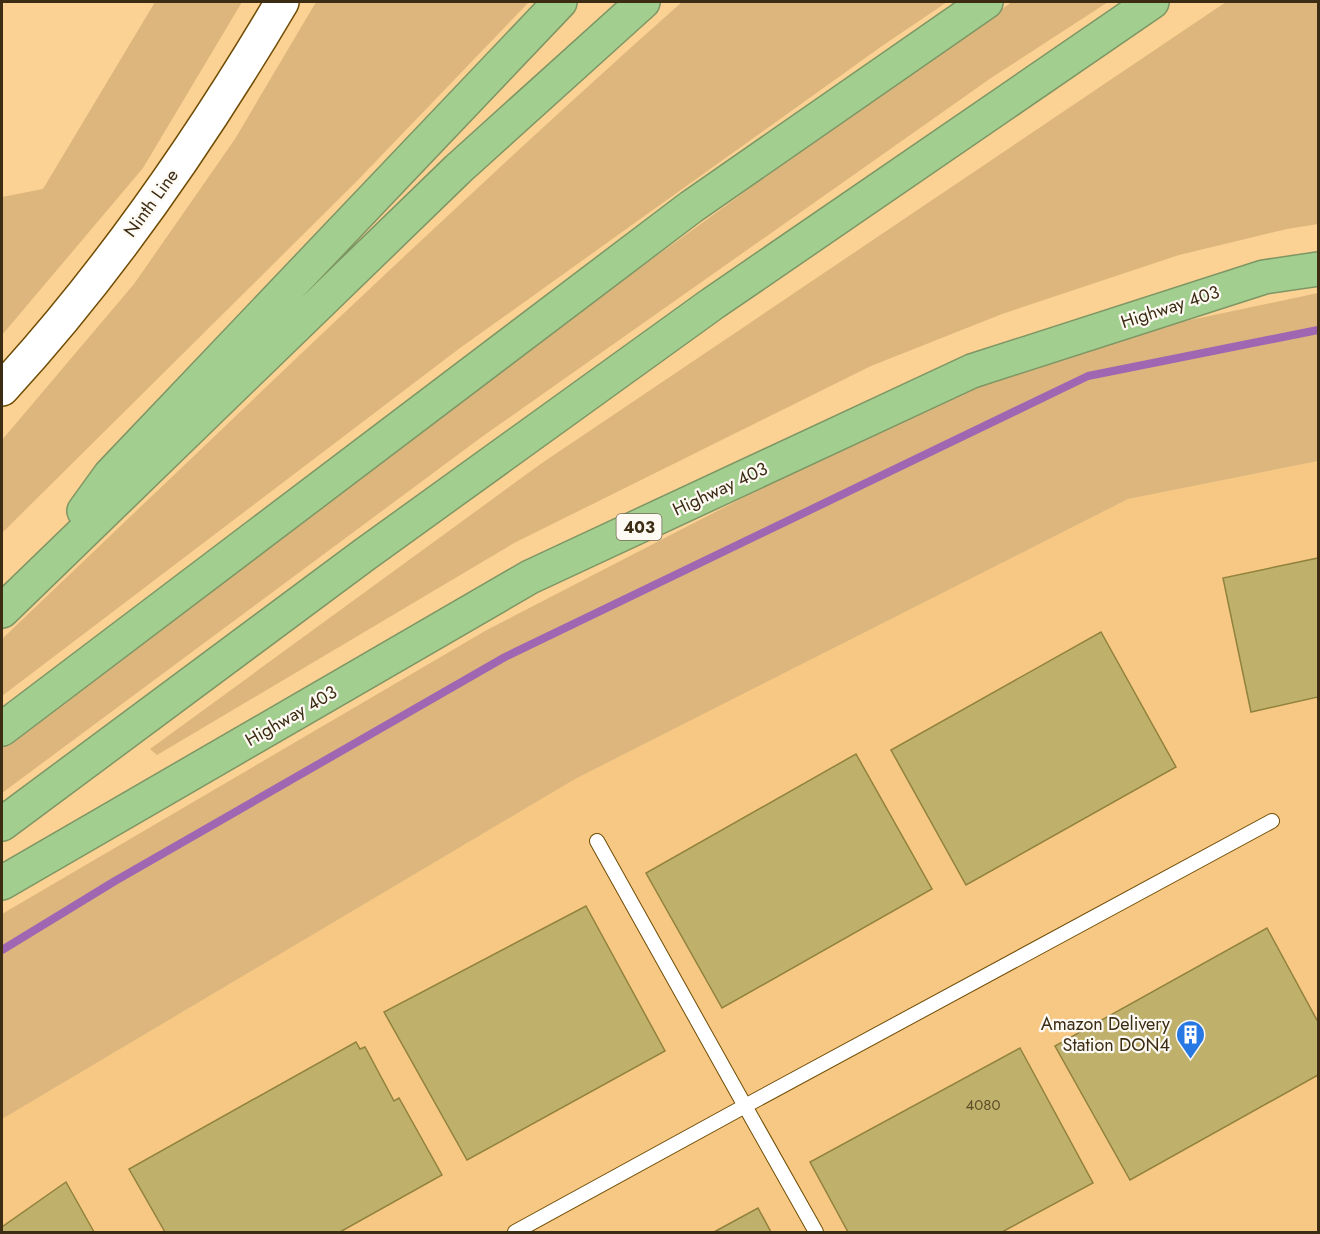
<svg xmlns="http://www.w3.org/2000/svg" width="1320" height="1234" font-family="Jost,sans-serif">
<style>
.built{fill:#f6c883}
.green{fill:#dcb67d}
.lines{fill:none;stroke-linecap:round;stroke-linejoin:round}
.stream{stroke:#9f66b2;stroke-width:8}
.building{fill:#bfb06b;stroke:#91823d;stroke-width:1.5}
.service-casing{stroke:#704d05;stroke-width:16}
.secondary-casing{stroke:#704d05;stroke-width:36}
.motorway-casing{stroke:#7e9664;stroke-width:36}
.service{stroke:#fff;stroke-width:14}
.secondary{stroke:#fff;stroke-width:33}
.motorway{stroke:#a2cf90;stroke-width:33}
.labels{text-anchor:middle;stroke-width:4.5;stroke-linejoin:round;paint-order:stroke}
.number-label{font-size:15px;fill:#5d4d29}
.shield{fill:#fdf9f3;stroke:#766a56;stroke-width:1.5}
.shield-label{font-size:16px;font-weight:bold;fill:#3c2c13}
.street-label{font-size:18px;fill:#3c2c13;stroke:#fdf9f3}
.poi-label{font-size:18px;fill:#3c2c13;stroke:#fdf9f3;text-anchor:end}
</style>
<rect width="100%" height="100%" fill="#fbd194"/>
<path class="built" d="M1318,461V1232H2V1119L575,779L1128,499Z"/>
<path class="green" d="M155,2H242L143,168L2,335V197L43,189Z
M316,2H529L355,183L2,533V440L134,284L235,139Z
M682,2H947L882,46L460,348L2,696V639C227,425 450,208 682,2Z
M1012,2H1108L991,78L483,436L2,793V747L535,344L891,86Z
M1226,2H1318V224L1287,229L1179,255L1002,314L871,366L514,543L157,755L150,749L542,463Z
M1318,293V461L1128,499L575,779L2,1119V914L485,631L806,465L979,385L1138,331Z"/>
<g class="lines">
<path class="stream" d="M2,950L115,881L505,657L1088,376L1318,330"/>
</g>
<path class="building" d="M1318,558V697L1251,712L1223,578Z
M1101,632L1176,767L966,885L891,750Z
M856,754L932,889L722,1008L646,873Z
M586,906L665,1051L467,1160L384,1012Z
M1267,928L1318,1022V1075L1130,1180L1055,1046Z
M356,1042L360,1049L365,1047L394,1101L399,1098L442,1175L340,1232H165L129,1169Z
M1020,1048L1093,1183L1002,1232H848L810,1162Z
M66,1182L94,1232H2V1227Z
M758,1208L771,1232H714Z"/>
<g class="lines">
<defs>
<path id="service" d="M515,1232L745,1106L597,841
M816,1232L745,1106L1272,821"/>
<path id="secondary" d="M2,389C110,272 201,139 282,2"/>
<path id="motorway" d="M84,511L110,475L560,2
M2,611L458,169L643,2
M2,729L691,207L986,2
M2,824L364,555L712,304L1152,2
M2,883L530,577L972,371L1264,277L1318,269"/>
</defs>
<use href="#service" class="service-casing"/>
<use href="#secondary" class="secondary-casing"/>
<use href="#motorway" class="motorway-casing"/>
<use href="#service" class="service"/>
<use href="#secondary" class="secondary"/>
<use href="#motorway" class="motorway"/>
</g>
<defs>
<symbol id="building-pin" viewBox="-11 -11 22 30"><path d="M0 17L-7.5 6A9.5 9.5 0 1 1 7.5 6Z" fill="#2778e3" stroke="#fdf9f3"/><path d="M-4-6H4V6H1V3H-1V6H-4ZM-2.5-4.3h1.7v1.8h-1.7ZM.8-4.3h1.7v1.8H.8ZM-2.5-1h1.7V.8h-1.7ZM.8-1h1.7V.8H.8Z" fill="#fff"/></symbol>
</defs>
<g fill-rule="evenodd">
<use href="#building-pin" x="1174" y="1018" width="33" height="45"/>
</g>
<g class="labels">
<g class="number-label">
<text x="983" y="1110">4080</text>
</g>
<rect class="shield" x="616.5" y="514" width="45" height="26" rx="4.5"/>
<g class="shield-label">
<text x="639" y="533">403</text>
</g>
<g class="street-label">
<text transform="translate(151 203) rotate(-54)" y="6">Ninth Line</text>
<text transform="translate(1170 307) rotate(-18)" y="6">Highway 403</text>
<text transform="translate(720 489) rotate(-25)" y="6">Highway 403</text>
<text transform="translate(291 716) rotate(-30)" y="6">Highway 403</text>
</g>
<g class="poi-label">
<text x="1170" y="1030">Amazon Delivery<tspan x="1170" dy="21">Station DON4</tspan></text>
</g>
</g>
<rect width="1320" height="1234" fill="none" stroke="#3c2c13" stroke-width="6"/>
</svg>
